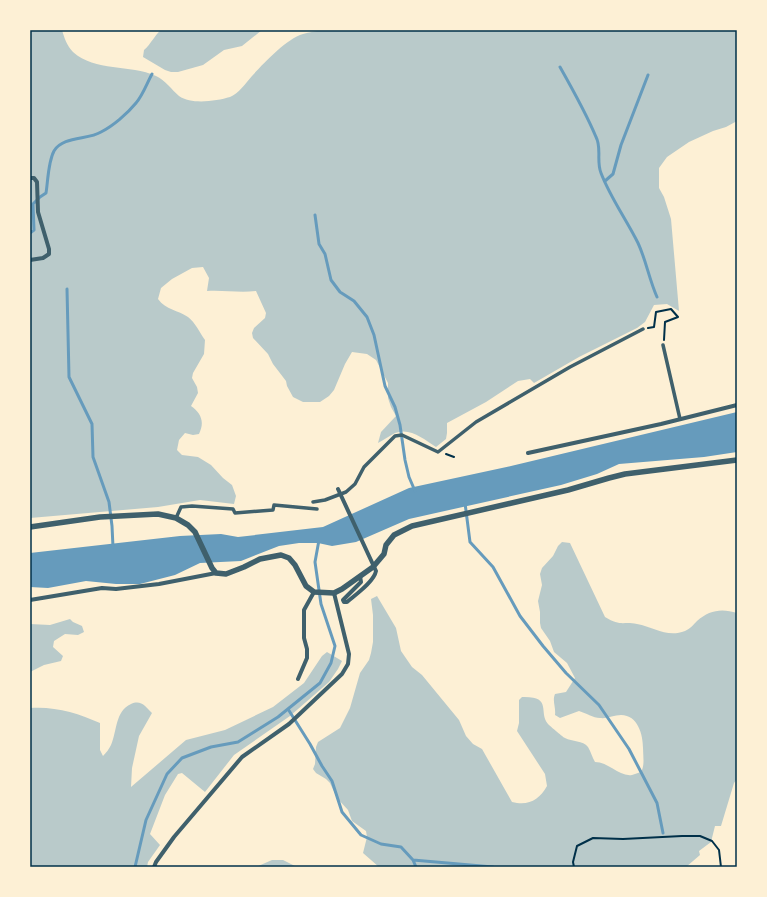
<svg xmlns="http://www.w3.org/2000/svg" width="767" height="897" font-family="Lato,sans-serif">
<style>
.green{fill:#b9caca}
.water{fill:#669bbc}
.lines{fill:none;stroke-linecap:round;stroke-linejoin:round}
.stream{stroke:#669bbc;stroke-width:3}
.path{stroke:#003049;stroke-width:2}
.pedestrian{stroke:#3f606c;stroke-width:3.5}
.minor{stroke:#3f606c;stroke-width:4}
.tertiary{stroke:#3f606c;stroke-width:5.5}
.neatline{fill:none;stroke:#003049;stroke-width:1.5}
</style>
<rect width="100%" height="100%" fill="#fdf0d5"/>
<path class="green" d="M30,30H62C64,37 67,46 73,52C95,72 130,64 156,76C165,80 172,90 179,96C192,105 216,101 230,97C238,94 246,83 252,76C263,64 286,39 303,34C309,32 317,31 324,30H737V121L726,127L713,131L689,142L667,157L659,168V188L664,197L671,219L679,311L667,304L654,305L645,322L637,328L579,357L534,383L530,379L518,381L486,402L447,423V433L446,439L436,447C424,439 410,427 395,433C389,436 384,440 378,443L381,432L396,416L391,407L388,398V383L376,360L367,354L352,352L345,364L334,390L329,396L320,402H303L293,397L287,386L286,381L273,364L268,354L253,338L252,333L254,328L265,318L266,313L256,291C239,293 224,290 207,291L209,278L203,267L192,268L172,279L161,288L158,299C166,310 178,310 188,317C195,322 200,333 205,340L204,354L193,373L192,378L197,387L198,393L191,406C201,413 205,422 199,434L193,435L185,433L179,440L177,450L182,455L198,457L211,465L223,478L232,485L236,496L234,504L200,500L158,507L30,518Z
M161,30H262L242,46L224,50L203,65L178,72H171L165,70L143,57L144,50C151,44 154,36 161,30Z
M562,542L570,543L605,617C621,627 623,621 637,624C654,627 667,638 685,631C690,629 694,624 697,621C709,610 722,608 737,613V779L734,783L721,826H715L711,842L699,851L700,855L686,867H379L363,853L367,837L366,831L352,821L348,810L337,798L330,783L326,779L316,773L313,769L315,764L316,747L318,742L340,728L350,708L360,673L369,660L371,653L373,642V615L371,599L377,596L396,628L401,651L412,667L422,675L459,720L466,736L473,744L482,749L512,802C529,806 539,800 547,786L545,774L517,731L519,723V700L522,697C553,696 538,712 548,724C550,726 564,738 565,738C572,742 583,740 588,747C591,752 592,757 595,762C609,762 619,777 632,775C635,774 638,773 641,772C645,765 643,756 643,748C643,735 638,715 621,715C614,715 607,719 600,718C593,718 586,713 579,711L560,718L555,715C556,707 552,701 555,694L566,692L575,678L567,663L554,652L550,641L541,628L540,623V612L538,601L542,585L540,574L542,568L553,556L558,546Z
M70,619L73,622L82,626L84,632L78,635L65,634L54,641L53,647L63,656L61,661L44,665L30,672V624L50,625Z
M327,652L342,661L338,669L329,682L290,716L234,755L205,792L182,773L178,774L165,795L150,834L160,845L148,862L147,867H30V708C54,706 78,713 100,723V750L103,756C106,753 109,749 111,745C117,732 115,711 131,704C141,699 146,707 152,713L139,736L132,768L131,787L186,740L225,730L273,707L304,683L322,656Z
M272,860H283L297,867H256Z"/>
<path class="water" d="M737,412V452L704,457L619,464L597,474L561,485L409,519L356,542L332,546L318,543H299L279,546L241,561L200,563L175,575L140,584H116L86,581L48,588L30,587V553L180,536L221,534L238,537L323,527L409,488L511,466Z"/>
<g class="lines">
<path class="stream" d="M560,67C573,90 586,113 596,137C602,148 596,161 601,173C610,197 626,219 638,243C646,260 649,279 657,297
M605,181L613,174L621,145L648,75
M315,215L319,244L325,254L331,280L340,292L354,301L367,317L374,335L385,386L395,407L400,425L405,460L409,477L415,491
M30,233L34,230L33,204L40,197L46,193C48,181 48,162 54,151C63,136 88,140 101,132C113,126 127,114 136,103C143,95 147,83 152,74
M67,289L69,377L92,424L93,457L109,502L112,526L113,547
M465,503L470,542L493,567L520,616L543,646L566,673L599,705L629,749L657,803L663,833
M288,709L310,744L322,766L332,781L342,812L361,835L381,844L401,847L413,860L416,867
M413,860L493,867
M135,867L146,820L167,774L182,758L211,747L238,742L278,717L320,683L331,663L335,646L321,604L315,562L319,540"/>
<path class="path" d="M648,328L654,327L656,312L671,309L678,317L665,322L664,340
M446,454L454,457
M574,867L573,862L577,846L593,838L623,839L682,836H700L712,841L719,850L721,867"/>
<path class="pedestrian" d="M663,345L680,419
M313,502L325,500L346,492L355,484L364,467L395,436L402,435L438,452L476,422L570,367L643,329
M176,518L181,507L192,506L233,509L235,513L273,510L274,505L317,509"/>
<path class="minor" d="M30,178H34L37,182L38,212L49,249V254L43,258L30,260
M528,453L661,424L737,405
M338,489L376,571C374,582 355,595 347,602H344L343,600L361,582L360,576
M30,600L102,588L116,589L159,584L216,573
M298,679L307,658V649L304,638V610L314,592
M154,867L156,862L174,837L242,757L289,724L342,674L348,664L349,654L334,593"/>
<path class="tertiary" d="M30,527L100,517L158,514L176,518L188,525L195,532L212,568L216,573L226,574L244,567L260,559L281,555L289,558L295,565L306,586L314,592L334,593L342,589L373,567L384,554L386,545L394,535L412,526L568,490L609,478L625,474L737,460"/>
</g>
<rect width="767" height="897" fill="none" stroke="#fdf0d5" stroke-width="62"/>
<rect x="31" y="31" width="705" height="835" class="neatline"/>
</svg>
